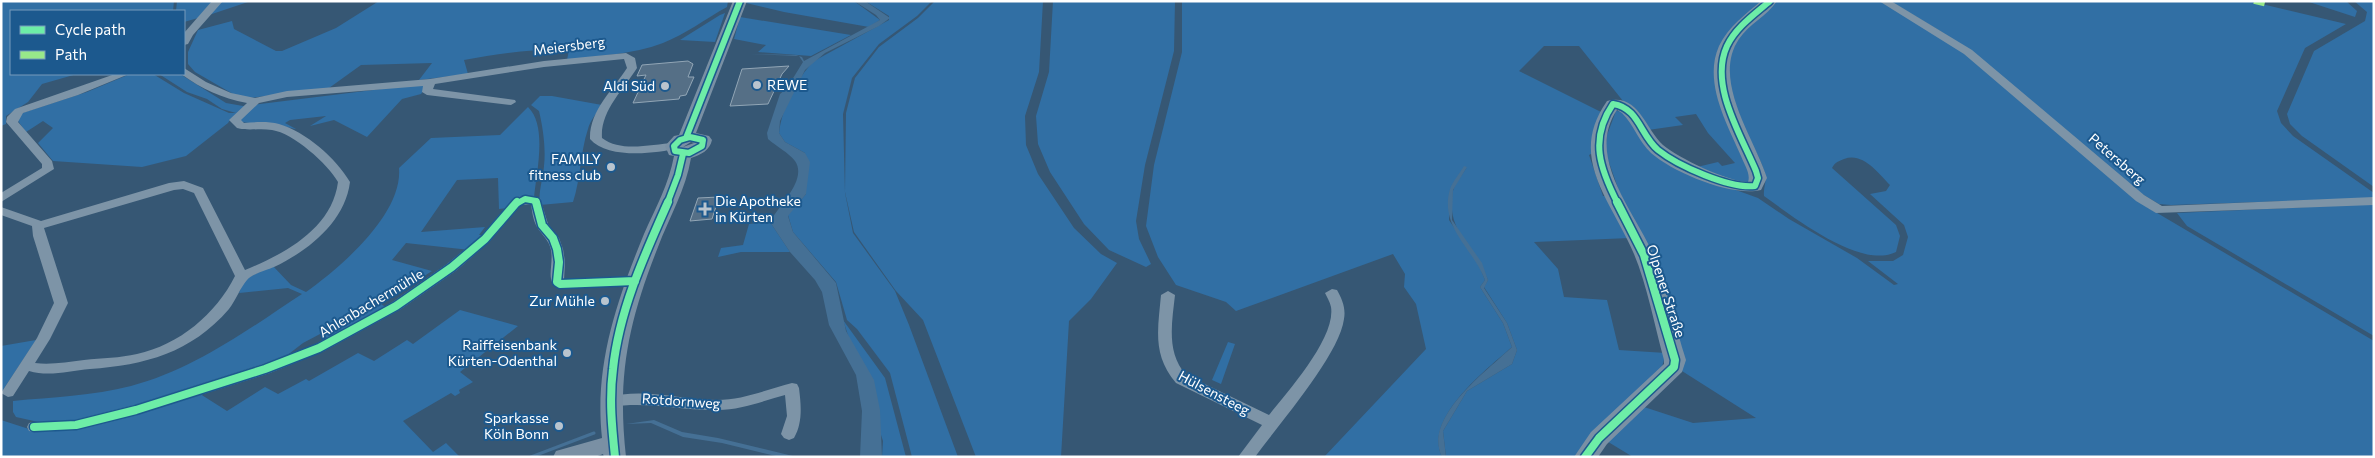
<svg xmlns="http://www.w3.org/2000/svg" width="2375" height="458" font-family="Commissioner,sans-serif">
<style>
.green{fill:#316fa4}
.water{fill:#457095}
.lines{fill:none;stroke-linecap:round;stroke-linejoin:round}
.stream{stroke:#457095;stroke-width:3}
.building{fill:#556f86;stroke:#92a6b6}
.street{fill:#7d94a7;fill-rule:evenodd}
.secondary{fill:#7a90a4;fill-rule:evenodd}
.quiet{stroke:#98e88a;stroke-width:5.5;stroke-dasharray:11 5.5;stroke-linecap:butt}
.cycleway-far1-casing{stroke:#1c598e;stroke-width:9}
.cycleway-casing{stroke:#1c598e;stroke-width:11}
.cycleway-far1{stroke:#6deda7;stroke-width:6}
.cycleway{stroke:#6deda7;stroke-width:8}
.poi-dot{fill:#b9c4ce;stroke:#1c598e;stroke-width:2}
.labels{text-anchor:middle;stroke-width:4;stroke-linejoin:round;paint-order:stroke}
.street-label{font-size:14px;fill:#fff;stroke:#1c598e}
.poi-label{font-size:14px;fill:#fff;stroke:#1c598e;text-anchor:end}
</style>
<rect width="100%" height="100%" fill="#365774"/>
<path class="green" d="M1,1H174L173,11H11V74H77L42,84L28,102L6,116V124L1,126Z
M177,1H214L198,18L184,22V11H176Z
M222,1H251L209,15Z
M379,1H728L727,7C705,19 686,34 663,43C632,55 599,55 567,60L569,50C534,49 498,53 464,60L468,74L419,80L432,63L361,65L329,88L250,98L233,94L195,72L188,64V52L198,30L232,21L234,29L276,51H282L336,28Z
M747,1H854L880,20L869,27L784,12L746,3Z
M865,1H932L917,16L879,44L852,78L843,114L845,193L853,233L895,291L909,325L958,457H912L890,373L857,329L847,320L836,282L793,232L788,215L806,194L805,153L785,142L779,133C782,108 797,78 814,61L889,20V16Z
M935,1H1043L1039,72L1025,116L1026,145L1038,174L1074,228L1101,254L1117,263L1091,299L1069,321L1061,457H976L923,320L896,291L854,232L845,192L846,113L855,78L879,47L918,18Z
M1053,1H1175L1174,51L1145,165L1136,221L1139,239L1151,264L1146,267L1109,250L1084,224L1050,172L1038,144L1036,116L1049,72Z
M1182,1H1764L1722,47L1752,173L1748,184L1737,183L1697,167L1718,162L1722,166L1735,163L1708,133L1696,114L1675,117L1683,125L1648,130L1634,107L1623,101L1579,46H1544L1519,71L1601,112L1593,147H1591L1593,153L1589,155L1603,196H1608L1630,238L1534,242L1558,269L1564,297L1607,300L1619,350L1666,353L1662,367L1594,433L1574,457H1446L1443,431L1467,391L1512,364L1517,350L1507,323L1484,287L1488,280C1475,247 1445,231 1453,191C1455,183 1463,174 1467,167L1450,190L1449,220L1478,263L1485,280L1480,287L1503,323L1512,347C1487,369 1423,418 1442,457H1324L1426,349L1416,304L1404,287L1405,274L1393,254L1236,311L1226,302L1176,285L1158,257L1146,226L1154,165L1182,52Z
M1777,1H1880L1953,45L1985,69L2147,207L2374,341V457H1633L1605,440L1644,407L1693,423L1756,418L1682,371L1605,151L1607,135L1616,111L1627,112L1641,140L1722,185L1758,198L1789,219L1857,258L1894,285L1898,284L1868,261H1893L1903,255L1908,237L1904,225L1870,194L1886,191L1890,185C1878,173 1863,152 1844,159C1839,161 1835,162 1832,168L1896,225L1900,236L1896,252C1861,270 1792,216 1764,196C1763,188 1767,182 1765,174C1760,153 1744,135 1737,115C1728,91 1722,56 1741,35C1751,23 1765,13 1777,1Z
M1890,1H2249L2346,24L2305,48L2277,111L2281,123L2293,136L2374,193V198L2171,205L2159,204L2137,191L1945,34Z
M2306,1H2346L2357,11L2355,17Z
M2354,1H2374V187L2302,136L2290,124L2287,114L2314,51L2365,21L2367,12Z
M725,13L715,42L680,40L720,15Z
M740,17L851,35L811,56L758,52L766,45L734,39Z
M130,74H153L184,93L229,113H236L222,109L207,99L187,92L159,74H180L226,103L243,106L422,84L425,88L421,94L402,99L367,137L334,120L310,126L326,116L290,120L285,123L296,129H295C273,123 251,125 230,120L228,123L186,156L142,167L53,161L38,143L53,128L43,121L26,132L18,121L19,114L87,92Z
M540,96H552L602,105C598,112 590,120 588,129C580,153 581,178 573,202L540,205C538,192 543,179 544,166C546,148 543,128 539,111L531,105Z
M528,107C548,126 536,174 534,198L508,208L499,209L498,178L457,180L421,232L485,227L479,235H487L470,250L406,243L392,260L432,271L381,304L387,308L331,340L320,334L303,343L281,360L228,378L78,422L43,423L16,417L13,412V401C52,397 93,396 131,386C193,370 249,329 302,294L288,288L239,293L244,280L272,265L291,285L306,292C340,268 403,214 399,168L431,138L500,135Z
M2374,204V336L2187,226L2177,213Z
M770,222L790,252H741L718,257L721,248L743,245L749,224Z
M460,310L518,326L460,372L473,382L459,390L460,393L455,396L451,393L403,421L433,452L446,443L460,457H1V420L32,430L74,428L197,392L227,411L265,387L278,394L306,379L309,381L358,353L374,361L407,340L413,344Z
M843,320L885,378L906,457H882L883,441Z
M36,340L1,393V346Z
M1228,342L1235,344L1221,384L1212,380Z"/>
<path class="water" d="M854,1H865L890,18L879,26L825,53L805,70L780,121L779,133L785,142L805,153L810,162L806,194L788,216L793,232L836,283L846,331L874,380L880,410L882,457H860L862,411L856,375L829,325L822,292L815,280L790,252L770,222C778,206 808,180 795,161C789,153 776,146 768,139L767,133L780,94L787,88L803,62L799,56L749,54L796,55L802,57L804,61L880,20L876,15Z
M1464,166L1467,167L1453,190L1452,220L1482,263L1488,280L1484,288L1507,323L1517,350L1512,364L1467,391L1443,431L1446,457H1442C1422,418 1488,370 1512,347L1503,323L1480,287L1485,280C1473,248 1439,227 1450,189C1453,181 1460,173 1464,166Z
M654,420L682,432L718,438L797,457H780L722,443L683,437L651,423L626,424Z"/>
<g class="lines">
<path class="stream" d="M531,457L594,433"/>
</g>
<path class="building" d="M688,61L693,64L688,77H694L686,95L680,96L679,99L633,103L646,75L637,76L642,65Z
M789,66L782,74L768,104L730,106L742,69Z
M719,197L712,219L690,221L698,198Z"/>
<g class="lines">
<path class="street" d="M212,1H223L193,35L188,44L184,45V33Z
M1879,1H1891L1972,50L2144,195L2162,206L2374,197V205L2156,213L2136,201L1964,54Z
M626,53L635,58L637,68C624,89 600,111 602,138C622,153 651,144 674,143L680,146L678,148C655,154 607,159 590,139C589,111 613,90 627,68L624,59L544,67L435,84L433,89L515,100L516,102L511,105L427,95L422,92L423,86L287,97L259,103L241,120L244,123C255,122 268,121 279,124C306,132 336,158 350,182C345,222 308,251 274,267C267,270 252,274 247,280C240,288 236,300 229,309C191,353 145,365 90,369C69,371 49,377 29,371L13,396L8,397L1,393L37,338L54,303L33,236L32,226L1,215V207L41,221L169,183L184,181L203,188L245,270C284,254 332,229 338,182C328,164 293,133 272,130C260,128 248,131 237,128L229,120L247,103C221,98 202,89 181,74H184V68L206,82L231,93L255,98L287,91L430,79L544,61ZM183,189L194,193L235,276C216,314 179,345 137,354C120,358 102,358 84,360C67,362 51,365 35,363L50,339L68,303L44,228L174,190Z
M115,74H129L78,95L23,113L18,122L52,161L54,169L1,202V193L42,168V164L6,122L7,117L15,109Z
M525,195L540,198L548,224L559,238L563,249L565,262L564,280L635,277L640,278L642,281L640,284L560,288C544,284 554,265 551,250C549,240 542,235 537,227C533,220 532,211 531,204L521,205L489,242L457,270L401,309L324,351L270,373L136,415L76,430L34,432L29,431L27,427L29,423L34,422L76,420L135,405L260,365L314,345L391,303L447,264L481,236L513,199Z
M1332,289L1337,290C1342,299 1346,308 1344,319C1339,356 1278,425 1255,457H1238L1262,425L1176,383C1152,355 1158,329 1161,295L1168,291L1175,295C1172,323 1166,352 1186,375L1269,415C1287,392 1336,338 1331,307C1330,302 1327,297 1325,293Z
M792,383L797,384L799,388C801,405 803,422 794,438L789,440L784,438L781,434L787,416L785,395C763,401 741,410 718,410C682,411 648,401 611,407L606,406L604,402L606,398C642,387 680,400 717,400C743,400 768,389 792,383Z"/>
<path class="secondary" d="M733,1H747L696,133L709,136L712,140C710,150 701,155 691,158C686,189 669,218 658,247C628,323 617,376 626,457H604L603,454L595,457H553L556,451L602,438C594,365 617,300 644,234C655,209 669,184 674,156L669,155L665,146L674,136L679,135ZM691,142L694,143L683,147Z
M1761,1H1777C1767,16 1749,24 1739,39C1711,80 1755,139 1767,178L1761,190C1732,197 1674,173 1651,153C1639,142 1634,125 1622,113L1617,110C1585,157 1635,212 1653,254C1667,286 1675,326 1686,360L1682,372L1607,444L1598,457H1574L1591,432L1664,364V360C1655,327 1647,285 1634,254C1611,200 1567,158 1607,101C1639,93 1645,129 1663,145C1678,158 1729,182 1748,182C1751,174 1744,164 1741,156C1727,124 1703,82 1719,46C1728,27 1746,14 1761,1Z"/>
<path class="quiet" d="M2254,1L2270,5"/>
<defs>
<path id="cycleway-far1" d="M690,137L703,140L702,146L689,153L675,151L674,146L680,140Z
M686,138L740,1
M516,204L525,199L536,201L537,204
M667,204L678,175L683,154
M1618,204C1600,169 1589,139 1613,104C1639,108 1640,135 1658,150C1678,166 1730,189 1755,186L1758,178L1756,171C1741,135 1709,85 1727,46C1736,27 1755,14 1770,1"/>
<path id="cycleway" d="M536,202L542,225L553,238L557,249L559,262L557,282L560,284L635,281
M34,427L76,425L136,410L265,369L319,348L396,306L452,267L485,239L517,202
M615,457C612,428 609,399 613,369C619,311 644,256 668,202
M1585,457L1599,438L1674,367L1675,360L1644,255L1617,202"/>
</defs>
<use href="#cycleway-far1" class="cycleway-far1-casing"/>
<use href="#cycleway" class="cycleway-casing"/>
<use href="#cycleway-far1" class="cycleway-far1"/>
<use href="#cycleway" class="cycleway"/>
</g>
<g class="poi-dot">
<circle cx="757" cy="85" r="5"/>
<circle cx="665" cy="86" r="5"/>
<circle cx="611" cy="167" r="5"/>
<path d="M702.5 201.5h5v5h5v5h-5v5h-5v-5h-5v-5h5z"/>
<circle cx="605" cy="301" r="5"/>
<circle cx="567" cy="353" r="5"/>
<circle cx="559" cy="426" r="5"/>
</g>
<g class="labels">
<g class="street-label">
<text transform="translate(569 46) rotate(-7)" y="5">Meiersberg</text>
<text transform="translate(2117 159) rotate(41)" y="5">Petersberg</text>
<text transform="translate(1666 291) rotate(72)" y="5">Olpener Straße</text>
<text transform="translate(371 303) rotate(-31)" y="5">Ahlenbachermühle</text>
<text transform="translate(1214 393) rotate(28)" y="5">Hülsensteeg</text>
<text transform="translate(681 401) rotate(4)" y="5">Rotdornweg</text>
</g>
<g class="poi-label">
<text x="767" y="90" text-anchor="start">REWE</text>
<text x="655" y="91">Aldi Süd</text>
<text x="601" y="164">FAMILY<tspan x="601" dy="16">fitness club</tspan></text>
<text x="715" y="206" text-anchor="start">Die Apotheke<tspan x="715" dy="16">in Kürten</tspan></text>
<text x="595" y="306">Zur Mühle</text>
<text x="557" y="350">Raiffeisenbank<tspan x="557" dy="16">Kürten-Odenthal</tspan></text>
<text x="549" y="423">Sparkasse<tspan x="549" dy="16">Köln Bonn</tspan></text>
</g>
</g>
<rect width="2375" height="458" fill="none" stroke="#ffffff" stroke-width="5"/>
<rect x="10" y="10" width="175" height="65" fill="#1c598e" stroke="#779bbb"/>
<rect x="20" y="26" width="25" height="8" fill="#6deda7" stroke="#779bbb"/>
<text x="55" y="35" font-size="15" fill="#ffffff">Cycle path</text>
<rect x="20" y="51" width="25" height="8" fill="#98e88a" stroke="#779bbb"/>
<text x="55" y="60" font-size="15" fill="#ffffff">Path</text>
</svg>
